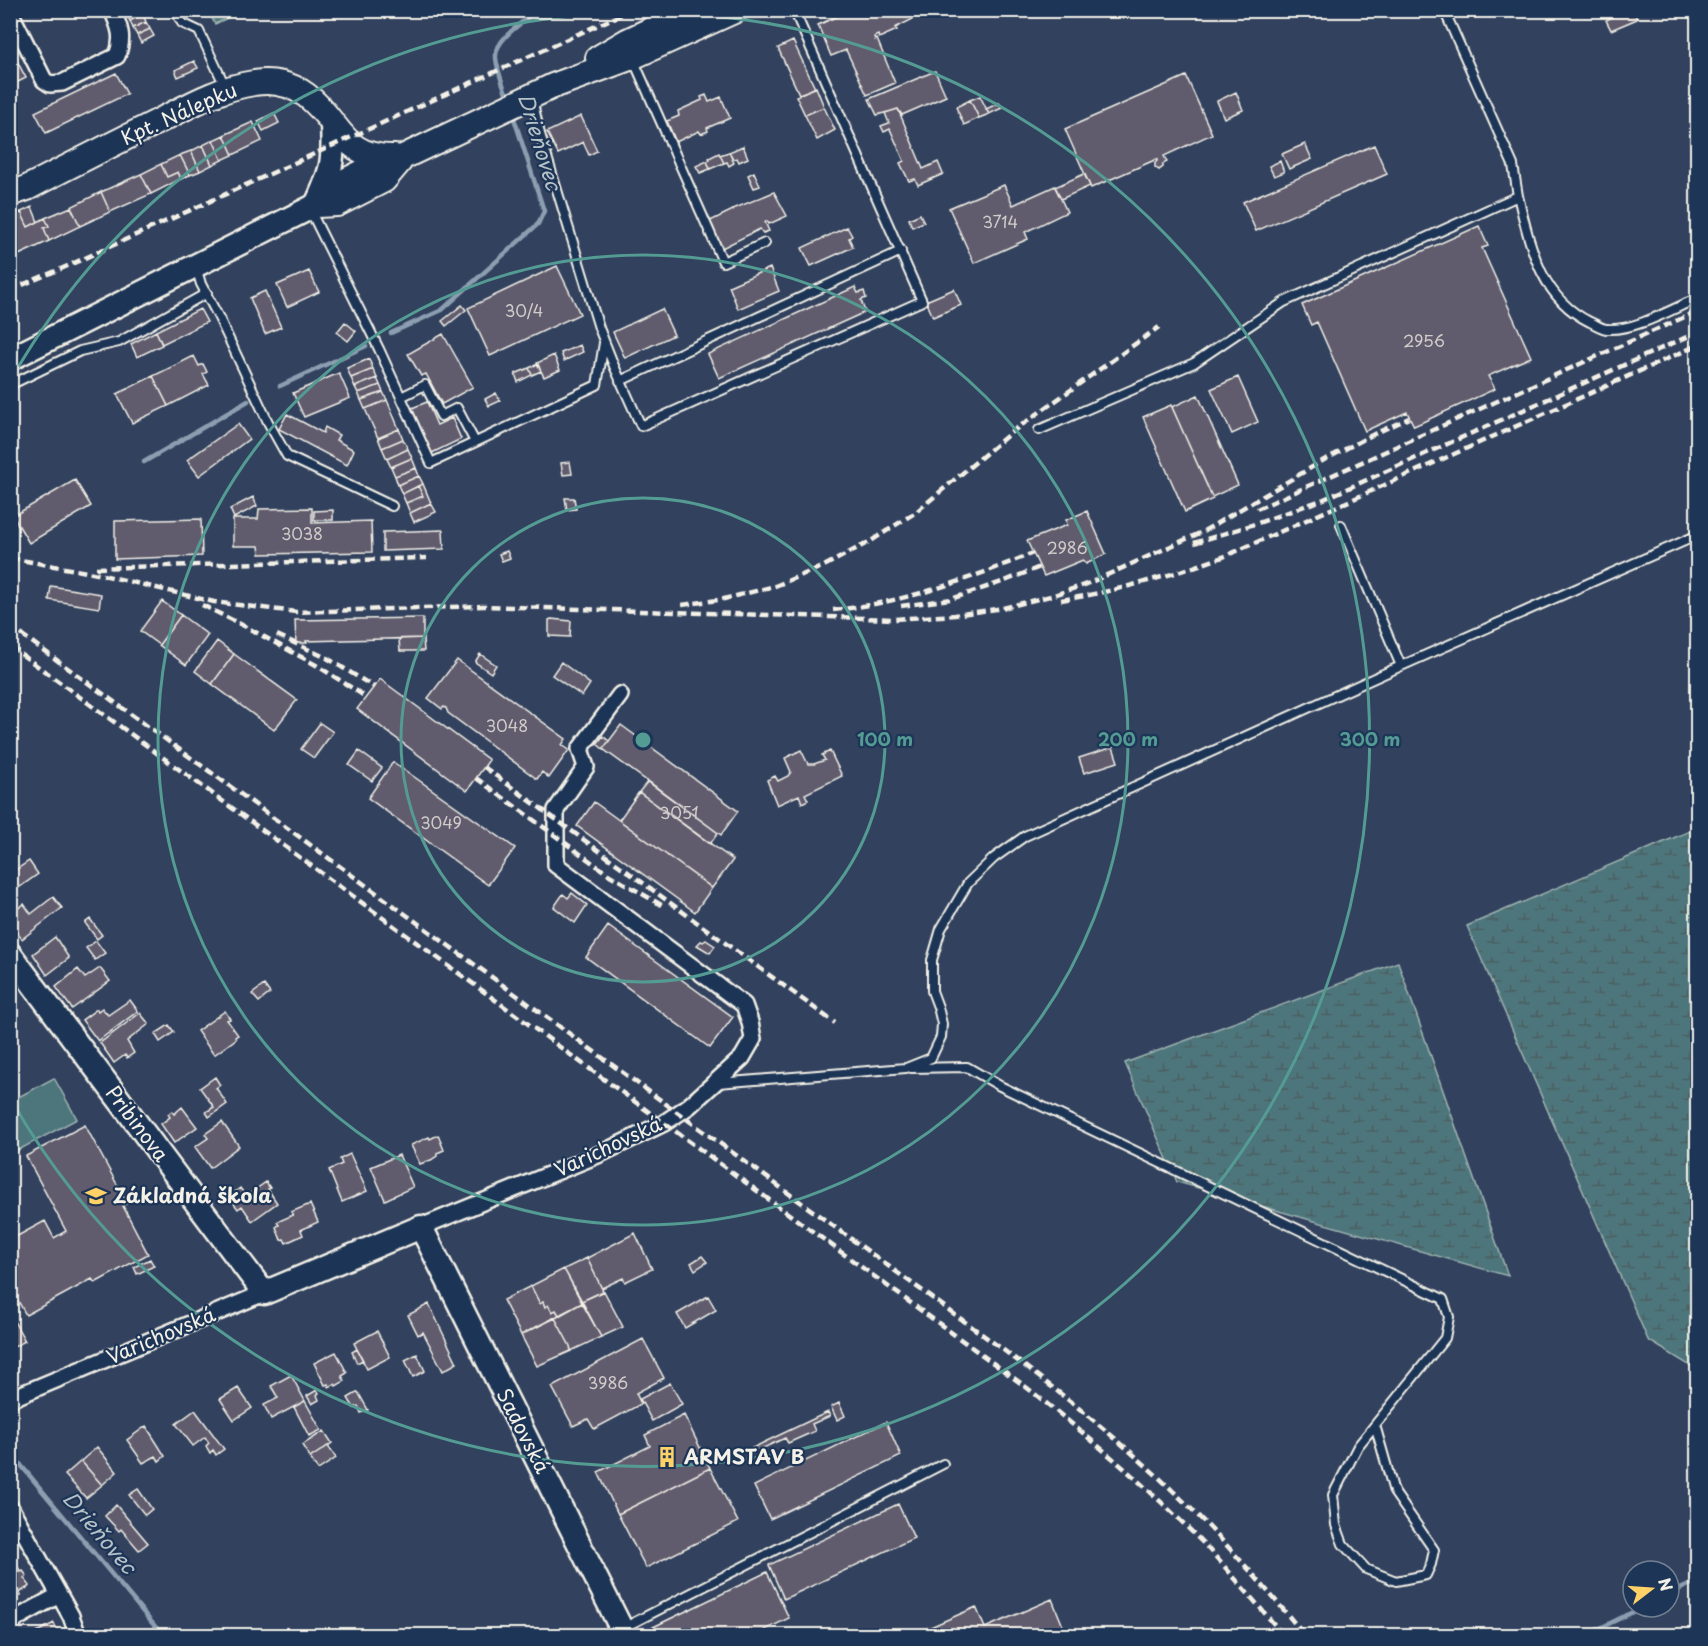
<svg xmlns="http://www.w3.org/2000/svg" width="1708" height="1646" font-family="'Playpen Sans',sans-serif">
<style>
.wetland{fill:url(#wetland-marsh);stroke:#a0b4b2;stroke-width:1.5}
.pitch{fill:#4d767b;stroke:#a0b4b2;stroke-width:1.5}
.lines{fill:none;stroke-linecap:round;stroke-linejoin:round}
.stream{stroke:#8c9fb1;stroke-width:4.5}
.building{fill:#605c6e;stroke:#f4f1e8;stroke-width:1.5}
.lane-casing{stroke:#f4f1e8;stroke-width:12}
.street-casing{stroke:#f4f1e8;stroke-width:20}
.secondary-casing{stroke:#f4f1e8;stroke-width:27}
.primary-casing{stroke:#f4f1e8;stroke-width:28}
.lane{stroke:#1d3557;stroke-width:8}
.street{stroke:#1d3557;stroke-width:15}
.secondary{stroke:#1d3557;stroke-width:22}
.primary{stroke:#1d3557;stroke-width:24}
.rail{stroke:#f4f1e8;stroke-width:4.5;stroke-dasharray:9 4.5;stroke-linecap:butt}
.ring{fill:none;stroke:#549b93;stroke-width:3}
.labels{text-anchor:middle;stroke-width:4.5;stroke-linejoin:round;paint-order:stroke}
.number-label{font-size:16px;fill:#cfccca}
.street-label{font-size:20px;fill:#f4f1e8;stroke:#1d3557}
.poi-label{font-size:20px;font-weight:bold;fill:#f4f1e8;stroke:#1d3557;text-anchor:start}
.water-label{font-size:21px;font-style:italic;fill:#b7c1c8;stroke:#1d3557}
.centre{fill:#549b93;stroke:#1d3557;stroke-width:3}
.ring-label{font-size:18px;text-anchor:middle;font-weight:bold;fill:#549b93;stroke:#1d3557;stroke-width:4.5;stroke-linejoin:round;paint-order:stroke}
</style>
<defs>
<pattern id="wetland-marsh" width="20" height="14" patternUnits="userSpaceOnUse" patternTransform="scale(1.5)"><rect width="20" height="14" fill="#4d767b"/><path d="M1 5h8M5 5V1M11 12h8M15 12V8" fill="none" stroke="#4b5f60"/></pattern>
</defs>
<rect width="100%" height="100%" fill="#31415e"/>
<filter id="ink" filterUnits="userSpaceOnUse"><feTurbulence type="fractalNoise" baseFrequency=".0167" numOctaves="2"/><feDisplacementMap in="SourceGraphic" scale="12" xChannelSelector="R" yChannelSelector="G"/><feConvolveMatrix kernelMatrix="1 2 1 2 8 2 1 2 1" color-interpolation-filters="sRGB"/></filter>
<g filter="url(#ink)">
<path class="wetland" d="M1697,828V1370L1648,1340L1467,926Z
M1398,962L1508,1276L1177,1182L1125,1063Z"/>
<path class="pitch" d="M208,11H242L215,24Z
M54,1078L77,1119L11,1154V1101Z"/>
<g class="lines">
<path class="stream" d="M508,99C504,86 497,71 496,58C494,39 525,21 538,10
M391,333L442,310L538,224L544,211L512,112
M280,386L366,346
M144,462L248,401
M10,1452L163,1636
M1669,1594L1698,1581
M1584,1636L1643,1607"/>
</g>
<path class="building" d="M133,10H141L143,14L130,21L126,14Z
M851,10H909L913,19L895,28L897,30L879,38L878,35L874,37L875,40L877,39L895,83L867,95L846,50L831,56L818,25Z
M1628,10H1633L1637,19L1611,30L1606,20Z
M143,14L146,22L133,28L130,21Z
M146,22L150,29L137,35L133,28Z
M150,29L154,36L141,43L137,35Z
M793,41L815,88L799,94L778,48Z
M10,48L26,78L10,86Z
M194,61L198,68L178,77L175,70Z
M935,71L946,96L902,115L898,109L877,115L869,99Z
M116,73L127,94L46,133L35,112Z
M1186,76L1212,134L1164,156L1167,162L1163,164V167L1159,170L1155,167V163L1157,161V159L1091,188L1065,129Z
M816,87L824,107L805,115L796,96Z
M1236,92L1243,110L1224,118L1217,101Z
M706,95L709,102L721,97L730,118L707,128L708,131L701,134L699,131L676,142L667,121L679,116L678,111L702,100L701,97Z
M980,96L989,114L979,118L970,100Z
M970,100L979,118L964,125L956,107Z
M999,103L1002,108L989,114L986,109Z
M824,107L835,130L817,140L805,115Z
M898,109L923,169L938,162L943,174L918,185L915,179L909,181L900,163L904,161L890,129L884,132L881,126L889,123L885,113Z
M274,113L279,123L263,131L258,121Z
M581,116L597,151L589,155L583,142L558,154L547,132Z
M253,122L262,141L233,155L224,135Z
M224,135L233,155L222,160L213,140Z
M213,140L222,160L212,165L203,145Z
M1305,144L1312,159L1289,169L1282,154Z
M203,145L212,165L200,171L191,151Z
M1374,145L1387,174L1256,231L1243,202Z
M743,146L748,158L739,162L737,158L733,159L729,152Z
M191,151L200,171L190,175L180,155Z
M729,152L734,163L729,166L727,162L724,163L720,155Z
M719,153L724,163L710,169L707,161L710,160L709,158Z
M180,155L190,175L181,179L178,172L167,177L161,164Z
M707,161L710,169L700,173L696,166Z
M1280,161L1284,172L1274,176L1269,166Z
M161,164L167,177L178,172L181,179L151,194L141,174Z
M754,172L760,186L754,188L748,175Z
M141,174L151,194L110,212L101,192Z
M1084,174L1090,186L1061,199L1055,187Z
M1004,185L1013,205L1055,186L1067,212L1025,232L1028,239L974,263L949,208Z
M101,192L110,212L80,226L71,207Z
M774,192L787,216L769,224L767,221L765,222L769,231L763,233L760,229L720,249L708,222L733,210V209Z
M32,207L38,222L28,227L21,212Z
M71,207L80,226L49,241L44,228L49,226L45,218Z
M21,212L28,227L45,218L49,226L44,228L49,241L10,259V217Z
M920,214L924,222L912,227L909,219Z
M1479,226L1488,246L1482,248L1531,357L1488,376L1495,389L1414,426L1407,412L1365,431L1317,322L1311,325L1302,305Z
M847,227L852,236L849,238L853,247L811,266L802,248Z
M557,266L580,314L490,356L468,308Z
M770,268L779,291L738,309L729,286Z
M309,271L319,292L287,307L277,285Z
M855,287L858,293L864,291L866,298L861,300L865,312L719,378L708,354Z
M954,289L961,305L933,317L926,301Z
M265,291L281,327L265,334L250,298Z
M462,305L466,310L446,326L442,321Z
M200,309L207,322L162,344L156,331Z
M662,309L674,335L625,358L613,332Z
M345,322L356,331L348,341L337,332Z
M156,331L162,345L137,357L131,344Z
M443,334L473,387L442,404L426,374L421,376L408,354Z
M580,345L583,352L564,361L561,353Z
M554,355L560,370L544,377L537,363Z
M194,356L199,366L203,364L207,372L203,374L209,385L168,406L153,376Z
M369,359L373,369L351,378L347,368Z
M538,364L541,371L532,375L529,368Z
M529,368L532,375L518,382L515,374Z
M373,369L377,378L355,387L351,378Z
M339,373L350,398L304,417L293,393Z
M153,376L168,406L132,423L117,394Z
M1238,377L1258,422L1232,434L1211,389Z
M377,378L380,385L358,393L355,387Z
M380,385L383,392L361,400L358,393Z
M383,392L387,400L365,409L361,400Z
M496,393L500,401L489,406L485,399Z
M1198,395L1238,485L1212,497L1172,407Z
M387,400L399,429L378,438L365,409Z
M427,402L437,425L452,418L461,439L432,453L412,408Z
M1171,405L1213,499L1185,512L1143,417Z
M287,414L323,433L325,427L339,435L336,440L354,450L347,465L279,429Z
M238,424L249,439L199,476L187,460Z
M399,429L403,439L382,448L378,438Z
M403,439L408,449L387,459L382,448Z
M408,449L412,458L391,467L387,459Z
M412,458L416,468L395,476L391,467Z
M570,462L572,474L563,475L561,463Z
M416,468L419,476L398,485L395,476Z
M419,476L423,484L402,494L398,485Z
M75,480L91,506L29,543L13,516Z
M423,484L431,503L410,513L406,503L423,496L418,486Z
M418,486L423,496L406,503L402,494Z
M253,497L257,506L234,518L230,509Z
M565,498H574L576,509L567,510Z
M431,503L436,512L414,522L410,513Z
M312,508V523L371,521L372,552L260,554L259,546H233V519H258L259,509Z
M333,510V520H314V511Z
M1087,511L1106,554L1086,564L1083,560L1044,576L1027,541L1067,525L1066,520Z
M201,519L202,556L115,559V521Z
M443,530L444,549L383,551V532Z
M507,551L510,558L502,561L499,554Z
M51,586L101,594L99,608L49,600Z
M162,601L181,615L159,645L140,631Z
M181,615L208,635L186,665L159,645Z
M423,618V638L306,641L307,643H296L295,620Z
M551,619L571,621L570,637L549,636V620Z
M423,638L424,651H400L399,639Z
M217,641L234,654L212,684L195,671Z
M234,654L297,700L274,730L212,684Z
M480,654L496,665L491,673L475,662Z
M457,660L566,739L562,745L569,750L549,778L542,772L537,779L448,713L446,708L444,707L442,709L428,698Z
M561,662L590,684L582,696L552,675Z
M380,679L489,760L467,791L357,709Z
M320,723L333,732L314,758L301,749Z
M621,725L738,811L721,835L603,749Z
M603,736L609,741L603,749L597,744Z
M1113,747L1118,762L1084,773L1079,758Z
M801,750L808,764H814L825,760L822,755L830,751L842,776L805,794L808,800L802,803L799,795L777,805L767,780L775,776L778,781L788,776L791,772L785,758Z
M359,751L382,768L372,781L349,765Z
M393,762L515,848L488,885L368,798Z
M648,781L718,833L710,844L639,792Z
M639,792L733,860L712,888L619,820Z
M594,802L712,888L695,912L577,826Z
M29,861L38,874L10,894V874Z
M572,893L587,905L575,923L554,907L563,894L568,898Z
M53,897L62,908L22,939L10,924V914L24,904L31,914Z
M90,919L102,935L97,939L85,923Z
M608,926L733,1017L710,1048L586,957Z
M55,937L69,958L47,975L33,954Z
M706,940L715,946L710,953L697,945L701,941L703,942Z
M96,941L105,953L95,960L86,948Z
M100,968L110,981L72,1009L56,987L78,969L85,978Z
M264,985L270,993L259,1002L252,994Z
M130,1000L138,1011L98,1041L82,1020L97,1009L98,1011L102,1008L108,1015Z
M225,1011L230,1019L227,1020L238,1035L235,1037L236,1039L214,1055L197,1031Z
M140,1013L149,1024L127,1041L134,1053L127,1058L125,1055L114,1063L100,1043Z
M169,1025L174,1032L160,1042L155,1034Z
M215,1077L220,1085L216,1088L227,1104L209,1117L206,1112L214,1107L200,1088Z
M182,1107L197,1127L174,1143L161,1124L170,1117L168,1114L172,1111L174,1114Z
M222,1122L239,1146L210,1168L195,1147L208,1138L205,1134Z
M85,1125L127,1203L123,1206L148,1254L95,1283L92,1279L26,1315L17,1299L10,1302V1240L45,1221L54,1238L66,1231L26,1156Z
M438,1135L444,1150L437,1153V1156L431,1160L420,1164L411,1145L429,1137L430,1139Z
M350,1154L367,1191L342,1202L329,1170L342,1164L340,1159Z
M399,1155L413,1187L385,1200L371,1167Z
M266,1182L270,1188L268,1189L277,1203L252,1221L242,1206L238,1209L229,1197L240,1188L246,1196Z
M310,1204L318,1222L301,1230L303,1235L286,1243L284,1239L281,1240L276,1227L279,1225L277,1222L293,1215L291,1212Z
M635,1233L652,1269L625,1282L623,1278L602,1288L603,1291L587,1258Z
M702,1256L707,1262L695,1270L691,1263Z
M587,1258L603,1291L582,1301L564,1269Z
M150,1259L154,1266L137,1274L134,1267Z
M564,1269L582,1303L559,1315L556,1310L552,1312L548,1305L545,1307L543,1302L540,1304L531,1286Z
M531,1286L540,1304L543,1302L545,1307L548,1305L552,1312L556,1310L559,1315L521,1335L503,1300Z
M604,1291L623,1327L601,1337L582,1301Z
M708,1296L716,1310L685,1328L677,1314Z
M582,1303L601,1337L571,1351L570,1346L555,1318Z
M429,1304L457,1363L443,1371L423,1332L418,1335L408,1315Z
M10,1314L25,1341L10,1349Z
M555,1318L570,1346L571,1351L537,1366L521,1335Z
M377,1331L390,1357L367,1369L354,1343Z
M643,1339L664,1378L636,1393L641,1404L594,1429L588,1419L573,1426L552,1387Z
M357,1349L363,1360L357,1363L352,1352Z
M336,1352L347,1373L342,1376L345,1381L336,1386L335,1384L329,1387L328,1384L325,1385L314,1363Z
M417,1354L425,1371L413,1377L405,1360Z
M291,1375L305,1401L271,1419L264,1405L278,1398L271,1386Z
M670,1383L682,1404L652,1421L640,1399Z
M238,1388L252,1408L234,1420L220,1399Z
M317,1390L319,1393L317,1395L319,1400L312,1404L307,1396Z
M358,1392L368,1410L361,1413L358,1406L354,1408L348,1398Z
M305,1401L321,1430L309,1436L294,1407Z
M839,1403L845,1416L837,1420L831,1407Z
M195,1410L224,1449L216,1455L213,1450L210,1453L206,1446L209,1443L205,1437L193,1446L176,1424Z
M828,1412L830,1416L812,1424L815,1431L788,1443L785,1438L750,1454L748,1450Z
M684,1415L710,1468L618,1514L598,1472L650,1446L645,1435Z
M886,1422L901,1456L770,1519L754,1486Z
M146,1426L165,1456L159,1461L156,1456L143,1463L127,1440Z
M324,1431L332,1443L310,1458L302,1445Z
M328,1446L336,1458L318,1470L310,1458Z
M97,1447L117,1472L102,1485L81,1461Z
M81,1461L102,1485L86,1498L65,1475Z
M710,1468L738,1522L646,1568L618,1514Z
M138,1489L152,1509L145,1515L129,1495Z
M898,1504L914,1538L784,1599L769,1565Z
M116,1505L148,1543L139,1550L121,1529L119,1531L105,1516Z
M14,1561L21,1572L23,1571L27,1576L24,1578L30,1586L19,1593L21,1595L12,1600L10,1598V1563Z
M767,1572L789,1618L753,1636H649L647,1630Z
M1052,1599L1067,1636H910L976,1607L985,1628Z
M54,1623L60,1636H29Z"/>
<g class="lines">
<defs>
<path id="lane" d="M175,10L182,23L199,31L225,86
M633,59L723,262L765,243
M532,99L540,134L599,328L614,366L641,426L922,301L794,10
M1518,196C1530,245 1540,298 1590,322C1595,324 1602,329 1607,329C1635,331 1672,309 1698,298
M310,210L379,349L431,463L597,385L604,343
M196,267L201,284L219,318L268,422L287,456L392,506
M620,381L901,251
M10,385L80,351L119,342L207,293
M401,397L425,385L441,416L457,408L475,442
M1039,430L1194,363L1284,302L1518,196L1513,165L1444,10
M1341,525L1401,666
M911,1068L967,1067L1000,1086L1443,1299L1449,1317L1445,1338L1358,1446L1333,1495L1336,1525L1343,1544L1366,1569L1396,1581L1426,1575L1431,1564L1434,1550L1394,1492L1375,1425
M718,1083L906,1068L931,1058L941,1037L942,1024L938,1007L932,991V960L941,929L968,883L994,858L1025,836L1401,666L1698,535
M623,1628L943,1464"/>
<path id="street" d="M10,12L44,80L50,84L62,83L117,56C124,38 120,27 112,10
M421,1227L600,1154L664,1123L689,1106L742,1058L753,1039L750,1022L744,1005L556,865V810L586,767L580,749L620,695
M10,1399L264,1293
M10,1507L71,1616L78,1636
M10,1622L59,1595"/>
<path id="secondary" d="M10,359L316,205C332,170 334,162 332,124
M10,954L264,1293L421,1227L625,1636"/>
<path id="primary" d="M598,58L627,41L693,10
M10,194L27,188C69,166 111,145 153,124C185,108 218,88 254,83C272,80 291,84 306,95C341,121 341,159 395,157
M316,205L339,184L369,169L403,157L553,86L632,57L736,10
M317,205L337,204L384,180L400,161"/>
</defs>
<use href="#lane" class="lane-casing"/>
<use href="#street" class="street-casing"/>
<use href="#secondary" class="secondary-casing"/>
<use href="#primary" class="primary-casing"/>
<use href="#lane" class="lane"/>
<use href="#street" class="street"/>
<use href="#secondary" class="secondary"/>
<use href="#primary" class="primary"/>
<path class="rail" d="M10,290L63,268L631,10
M1257,509L1698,311
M1194,543L1258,523L1324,499L1698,332
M10,558L103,575L214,602L296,612L483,606L894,619L955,615L1003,608L1054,595L1087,584L1202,532L1324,460L1374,434L1409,418
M96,568L427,558
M1061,600C1119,591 1173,575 1228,555L1698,345
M202,605L246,627L316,665L366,697
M682,605L724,599L775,586L824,566L871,541L916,512L1009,434L1159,327
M901,606L951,599L1005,581L1040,567
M833,610C903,603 968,580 1033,553
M10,626L994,1343C1056,1389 1117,1437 1173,1491C1220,1536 1264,1585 1305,1636
M277,635L327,658L374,687
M10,646L1026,1387C1087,1435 1147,1486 1202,1542C1230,1572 1257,1604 1284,1636
M484,767L835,1023
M476,778L608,874L665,907"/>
</g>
</g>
<g class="ring">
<circle cx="643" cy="740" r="242"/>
<circle cx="643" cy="740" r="485"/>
<path d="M13 376A727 727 0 1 1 13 1103"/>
</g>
<defs>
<symbol id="school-bare" viewBox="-9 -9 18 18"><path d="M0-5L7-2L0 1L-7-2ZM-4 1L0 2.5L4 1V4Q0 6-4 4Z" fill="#ffd166" stroke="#1d3557" stroke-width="2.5" paint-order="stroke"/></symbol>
<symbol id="building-bare" viewBox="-9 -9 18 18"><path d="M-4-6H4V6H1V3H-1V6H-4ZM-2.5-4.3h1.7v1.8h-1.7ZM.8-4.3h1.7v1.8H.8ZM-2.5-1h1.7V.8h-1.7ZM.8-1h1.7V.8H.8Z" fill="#ffd166" stroke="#1d3557" stroke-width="2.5" paint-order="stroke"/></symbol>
</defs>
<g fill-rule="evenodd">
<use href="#school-bare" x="81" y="1181" width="30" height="30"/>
<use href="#building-bare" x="652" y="1442" width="30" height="30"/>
</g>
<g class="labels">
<g class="number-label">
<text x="1000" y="228">3714</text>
<text x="524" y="317">30/4</text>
<text x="1424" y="347">2956</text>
<text x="302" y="540">3038</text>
<text x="1067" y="554">2986</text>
<text x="507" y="732">3048</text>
<text x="679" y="819">3051</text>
<text x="441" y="829">3049</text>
<text x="608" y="1389">3986</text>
</g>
<g class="street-label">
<text transform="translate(179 114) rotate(-24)" y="7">Kpt. Nálepku</text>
<text transform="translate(137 1124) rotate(53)" y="7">Pribinova</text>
<text transform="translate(608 1147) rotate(-25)" y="7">Varichovská</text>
<text transform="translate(161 1336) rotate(-23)" y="7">Varichovská</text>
<text transform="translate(523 1431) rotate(63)" y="7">Sadovská</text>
</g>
<g class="poi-label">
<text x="113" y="1203">Základná škola</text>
<text x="684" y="1464">ARMSTAV B</text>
</g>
<g class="water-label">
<text transform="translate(539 142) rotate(73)" y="7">Drieňovec</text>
<text transform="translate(99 1533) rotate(50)" y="7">Drieňovec</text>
</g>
</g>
<circle cx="643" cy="740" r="9" class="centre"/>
<g class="ring-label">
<text x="885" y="746">100 m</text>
<text x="1128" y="746">200 m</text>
<text x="1370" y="746">300 m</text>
</g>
<rect width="1708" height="1646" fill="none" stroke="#1d3557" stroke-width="36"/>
<rect x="18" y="18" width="1672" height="1610" fill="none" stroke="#f4f1e8" stroke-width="2" filter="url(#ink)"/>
<g transform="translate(1651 1589) rotate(73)"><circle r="28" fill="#1d3557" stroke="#738091" stroke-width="1.5"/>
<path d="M0-4.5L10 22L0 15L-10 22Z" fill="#ffd166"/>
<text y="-9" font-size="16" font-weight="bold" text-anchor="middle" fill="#f4f1e8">N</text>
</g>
</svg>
